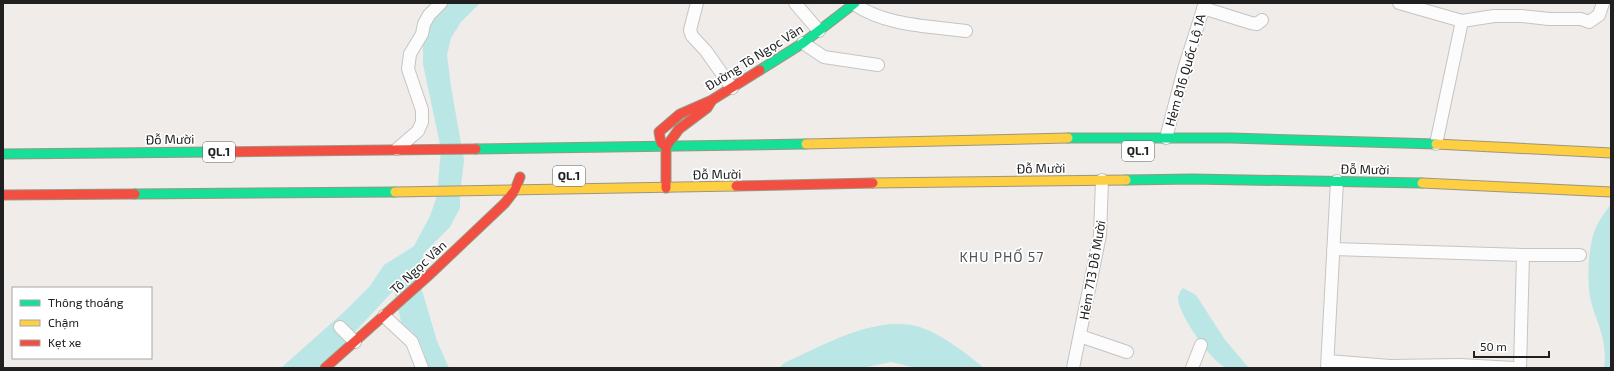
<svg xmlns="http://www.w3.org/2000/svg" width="1614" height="371" font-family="'Exo 2',sans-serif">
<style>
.water{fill:#bae6e5}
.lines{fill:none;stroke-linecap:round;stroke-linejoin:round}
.street-casing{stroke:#c6c4c3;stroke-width:14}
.fast-casing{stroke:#9b967f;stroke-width:11}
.slow-casing{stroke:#9b967f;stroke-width:11}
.jam-casing{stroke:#9b967f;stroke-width:11}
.street{stroke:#fdfcfc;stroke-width:12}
.fast{stroke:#16e098;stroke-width:9}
.slow{stroke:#ffcf43;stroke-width:9}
.jam{stroke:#f24e42;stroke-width:9}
.labels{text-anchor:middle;stroke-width:3.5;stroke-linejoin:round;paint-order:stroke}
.shield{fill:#fff;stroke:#636363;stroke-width:1}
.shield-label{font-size:12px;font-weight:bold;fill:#202020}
.street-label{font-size:13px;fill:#202020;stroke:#fff}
.neighbourhood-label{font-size:14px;letter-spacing:1px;fill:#535353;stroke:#fff}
</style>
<rect width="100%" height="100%" fill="#efece9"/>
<path class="water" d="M443,3H480L461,22L451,38L447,55L451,87L464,160L460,194V208L450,227L424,253L418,277L437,341L449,368H429C423,352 420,332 402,326L394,290L337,351L317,368H281L345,311L370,286L384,265L414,246L430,216L437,196L441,149L423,64V39L424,25Z
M1611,204V368H1604C1608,337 1596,324 1590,297C1587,277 1588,246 1596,227C1600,219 1606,211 1611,204Z
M1183,288L1196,295L1225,340L1249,368C1243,368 1233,370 1227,368C1212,363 1179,315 1178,299C1178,295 1180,291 1183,288Z
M892,324C899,324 908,324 916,326C939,332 966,353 984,368H916L891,362L862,368H779L784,363C818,348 853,327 892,324Z"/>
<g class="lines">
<defs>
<path id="street" d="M697,3L690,30L692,36L706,51L732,88
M795,3L819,31
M1399,3L1462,21L1494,16H1522L1549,19H1581L1589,22L1599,15L1603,3
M854,4C886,26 929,26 966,31
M1203,8L1251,23L1257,24L1262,20
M803,43L824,57L878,65
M1166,138L1184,69L1205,3
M1436,144L1462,21
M397,149L418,131L422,122V110L408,69L410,54L422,34L424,24L429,15L441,3
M1333,249L1523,255L1520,368
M1523,255H1580
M384,316L412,342L422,368
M340,327L355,342
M1080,336L1127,352
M1328,361L1390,366L1460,365L1514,368
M1073,368L1100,235L1102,180
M1192,368L1201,345
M1327,368L1337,181"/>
<path id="fast" d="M760,70L803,43L855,3
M1068,138H1231L1436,144
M476,149L806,144
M3,154L215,152
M1126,180L1192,179L1422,183
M135,194L395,192"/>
<path id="slow" d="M806,144L1068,138
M1436,144L1611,153
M873,183L1126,180
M1422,183L1611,192
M395,192L736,186"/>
<path id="jam" d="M712,100L707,108L679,129L666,147L661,143L659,132L680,114L712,100L760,70
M666,147V188
M215,152L476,149
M736,186L873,183
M3,195L135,194
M325,368L427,277L505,203L515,190L520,177"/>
</defs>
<use href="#street" class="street-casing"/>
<use href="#fast" class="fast-casing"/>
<use href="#slow" class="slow-casing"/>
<use href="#jam" class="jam-casing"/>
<use href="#street" class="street"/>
<use href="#fast" class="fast"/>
<use href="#slow" class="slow"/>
<use href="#jam" class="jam"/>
</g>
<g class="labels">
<g class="shield">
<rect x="1122" y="141" width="32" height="20" rx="3"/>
<rect x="203" y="142" width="32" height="20" rx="3"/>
<rect x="553" y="166" width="32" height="20" rx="3"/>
</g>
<g class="shield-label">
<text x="1138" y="155">QL.1</text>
<text x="219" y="156">QL.1</text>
<text x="569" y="180">QL.1</text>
</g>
<g class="street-label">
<text transform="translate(754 57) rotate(-32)" y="5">Đường Tô Ngọc Vân</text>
<text transform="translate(1185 70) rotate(-74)" y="5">Hẻm 816 Quốc Lộ 1A</text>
<text transform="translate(170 139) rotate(-1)" y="5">Đỗ Mười</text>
<text transform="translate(1041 168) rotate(-1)" y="5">Đỗ Mười</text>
<text transform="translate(1365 169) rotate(1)" y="5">Đỗ Mười</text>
<text transform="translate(717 174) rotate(-1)" y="5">Đỗ Mười</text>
<text transform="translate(418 267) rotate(-43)" y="5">Tô Ngọc Vân</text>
<text transform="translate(1092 270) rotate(-80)" y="5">Hẻm 713 Đỗ Mười</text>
</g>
<g class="neighbourhood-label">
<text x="1002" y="262">KHU PHỐ 57</text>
</g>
</g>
<rect width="1614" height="371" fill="none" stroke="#202020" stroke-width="8"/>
<rect x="12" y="287" width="140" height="72" fill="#ffffff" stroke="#a6a6a6"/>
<rect x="20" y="300" width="20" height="6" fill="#16e098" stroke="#a6a6a6"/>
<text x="48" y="307" font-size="12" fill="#202020">Thông thoáng</text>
<rect x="20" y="320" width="20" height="6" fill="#ffcf43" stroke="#a6a6a6"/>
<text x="48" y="327" font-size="12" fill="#202020">Chậm</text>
<rect x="20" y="340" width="20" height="6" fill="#f24e42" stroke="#a6a6a6"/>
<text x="48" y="347" font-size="12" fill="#202020">Kẹt xe</text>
<path d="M1474 351v6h75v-6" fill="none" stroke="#202020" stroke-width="2"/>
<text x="1480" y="351" font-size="12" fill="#202020" stroke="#ffffff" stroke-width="3" paint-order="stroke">50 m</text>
</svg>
